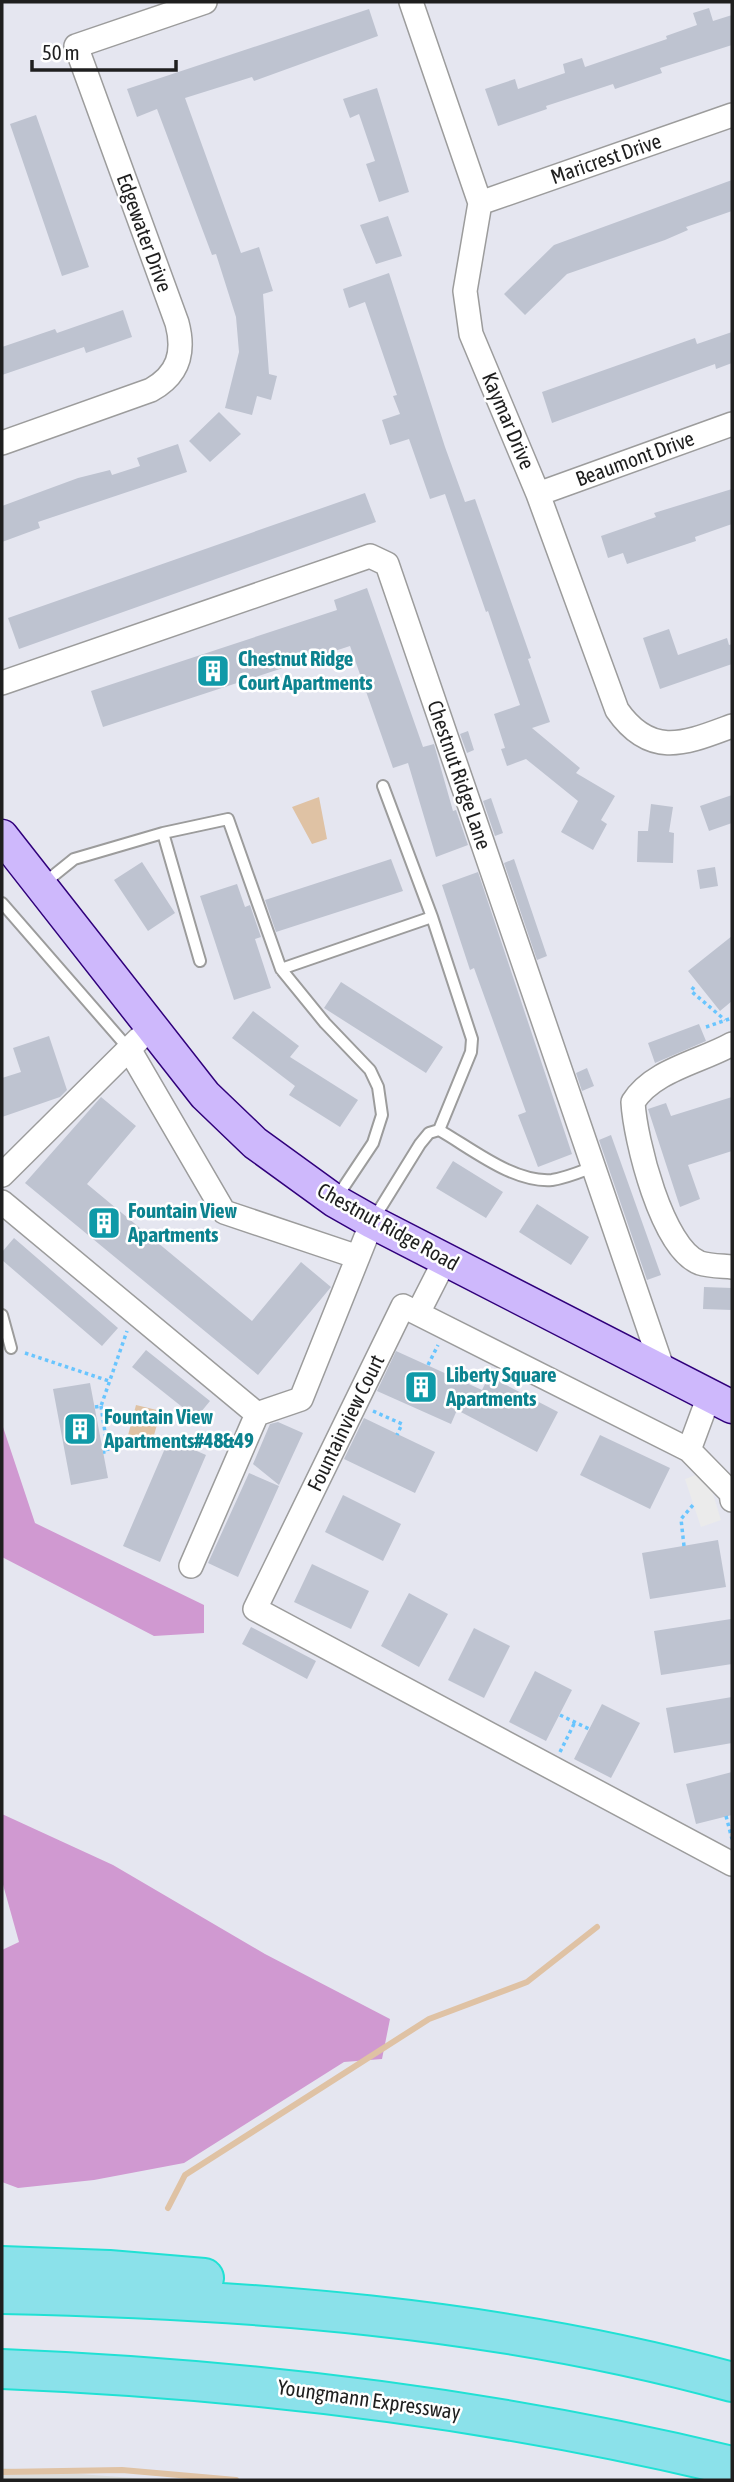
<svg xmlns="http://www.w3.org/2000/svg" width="734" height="2482" font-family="'Asap Condensed',sans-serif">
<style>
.residential{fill:#dcdddd}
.forest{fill:#d099d1}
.parking{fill:#ebebeb}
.water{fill:#dfc2a4}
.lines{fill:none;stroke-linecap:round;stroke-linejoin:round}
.stream{stroke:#dfc2a4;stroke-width:6}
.building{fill:#bec3d0}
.lane-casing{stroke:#9c9c9c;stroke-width:14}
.street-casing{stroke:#9c9c9c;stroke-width:26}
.secondary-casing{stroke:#30017b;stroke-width:35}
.highway-casing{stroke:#20e1d4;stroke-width:42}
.path{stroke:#69c5fe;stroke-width:3.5;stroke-dasharray:3.5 3.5;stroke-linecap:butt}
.lane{stroke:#fff;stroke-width:10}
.street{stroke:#fff;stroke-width:23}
.secondary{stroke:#ceb8fc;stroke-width:32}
.highway{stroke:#8be1ea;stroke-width:38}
.labels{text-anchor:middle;stroke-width:5;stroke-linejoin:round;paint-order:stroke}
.street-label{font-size:21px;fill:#1f1f1f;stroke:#fff}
.culture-label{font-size:21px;font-weight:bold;fill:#0d838f;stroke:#fff;text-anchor:start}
</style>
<rect width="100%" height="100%" fill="#e5e6f0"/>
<path class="residential" d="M2,2468L159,2480H2Z"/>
<path class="forest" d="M2,1424L35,1523L204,1605V1633L154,1636L2,1557Z
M2,1814L113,1865L265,1954L390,2019L382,2059L344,2062L184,2163L94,2180L18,2188L2,2182V1950L19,1942L2,1881Z"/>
<path class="parking" d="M706,1471L721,1520L701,1527L685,1479Z"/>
<path class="water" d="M319,797L327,839L312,844L292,807Z
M136,1405L161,1411L150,1449L126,1443Z"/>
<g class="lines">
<path class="stream" d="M168,2208L185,2175L429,2019L527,1982L597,1927
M2,2472L122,2470L236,2480"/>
</g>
<path class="building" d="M709,8L713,21L732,15V45L660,68L662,73L615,89L613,84L546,106L547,109L498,126L485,89L515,79L518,89L565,73L563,64L582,58L585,67L667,39L666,36L697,25L693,13Z
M369,9L378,36L254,81L252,77L185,98L241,253L259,247L273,291L263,294L269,374L277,376L271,400L257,396L252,415L225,408L239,352L236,317L216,254L212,255L157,109L137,117L127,89Z
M377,88L409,192L379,202L366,164L375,161L359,114L350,118L343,99Z
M36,115L89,267L62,276L10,124Z
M732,180V211L686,227L688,230L665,240L567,274L525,315L504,294L554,245Z
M388,216L402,256L376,264L360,225Z
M389,273L445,447L465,502L475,499L531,658L528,659L550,722L532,728L580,768L576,773L615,796L601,820L607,824L593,850L561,832L578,801L526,759L507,766L501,749L505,748L494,714L520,705L488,611L486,612L445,494L430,499L409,439L390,445L382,420L400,414L393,396L397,395L365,302L349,308L343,289Z
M123,310L132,337L86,353L84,347L2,375V347L55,329L57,333Z
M732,332V363L716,369L715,364L552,423L542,392L695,338L697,344Z
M219,412L241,434L210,462L189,441Z
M178,444L187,472L38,522L40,528L2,542V506L78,478L110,470L112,475L140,466L137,458Z
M732,489V524L695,537L696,541L627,564L623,553L608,558L601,536L656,517L654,513Z
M365,493L376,522L19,649L8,618Z
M367,588L423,747L434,744L453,811L456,810L468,845L436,857L408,763L393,768L350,646L103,727L91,691L337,610L334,600Z
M669,629L678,655L727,638L729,645L732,644V664L660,689L643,638Z
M468,731L474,750L467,753L460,734Z
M732,795V823L709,831L700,806Z
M491,798L503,833L495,836L483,801Z
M651,804L673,807L669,832L674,833L673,863L637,862L638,831H648Z
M391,859L403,891L276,932L265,900Z
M514,859L547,956L537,960L504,863Z
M142,862L175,913L148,931L114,880Z
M715,867L718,886L700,889L697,870Z
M478,872L572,1154L538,1167L518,1115L526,1112L474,968L470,970L442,885Z
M237,884L245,907L250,905L261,937L255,939L271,988L234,1000L200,896Z
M732,936V1001L720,1011L688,971Z
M341,982L443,1047L426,1073L324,1008Z
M253,1011L299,1046L290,1057L358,1100L340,1127L289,1095L295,1086L232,1038Z
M699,1024L706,1041L655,1063L648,1043Z
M49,1036L67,1090L60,1097L2,1117V1078L21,1072L13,1048Z
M587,1068L594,1086L582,1091L576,1073Z
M101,1097L136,1126L87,1184L252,1321L301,1262L331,1287L258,1375L25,1183Z
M732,1097V1151L688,1165L700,1199L680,1207L648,1109L666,1103L671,1116Z
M611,1135L661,1275L647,1280L599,1140Z
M453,1161L503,1192L486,1218L436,1188Z
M537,1204L589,1237L571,1265L519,1232Z
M14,1238L118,1328L102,1346L2,1260V1252Z
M704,1287L732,1288V1310L703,1309Z
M146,1350L210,1401L196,1418L132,1367Z
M396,1351L482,1390L489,1376L558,1412L537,1452L457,1410L451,1424L377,1391Z
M90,1383L108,1478L71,1485L53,1389Z
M364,1418L435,1452L415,1493L344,1459Z
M278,1422L303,1433L279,1485L253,1464L270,1424Z
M600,1435L670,1468L650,1509L580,1475Z
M169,1439L206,1455L160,1562L123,1546Z
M249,1473L279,1486L238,1577L208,1563Z
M343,1495L401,1524L383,1561L325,1532Z
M718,1540L726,1587L650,1599L642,1553Z
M312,1564L369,1591L351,1629L294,1602Z
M409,1593L448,1614L419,1667L381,1646Z
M731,1619L732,1664L661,1675L654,1631Z
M251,1627L316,1661L307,1679L242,1644Z
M474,1628L510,1646L484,1698L448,1680Z
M535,1671L572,1690L546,1741L509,1722Z
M732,1697V1743L674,1753L666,1708Z
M602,1704L640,1723L611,1778L574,1759Z
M732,1772V1815L696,1824L686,1784Z"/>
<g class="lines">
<defs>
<path id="lane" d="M383,786L432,917
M163,833L200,961
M43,884L74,859L163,833L228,819L281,969L325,1023L370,1070L378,1087L382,1115L373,1143L337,1197
M2,903L129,1049
M281,969L432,917L472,1039L471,1052L439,1130
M373,1220L420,1144L429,1133L439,1130C471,1148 513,1183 552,1180C566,1178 580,1172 593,1167
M2,1315L11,1348"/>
<path id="street" d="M411,2L480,203L465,291L471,334L538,494L617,710C651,759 686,743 732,726
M480,203L732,115
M2,443L151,390C178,375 185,353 177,323L76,46L205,2
M538,494L732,424
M2,683L370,556L387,564L664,1373
M732,1044C700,1062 653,1070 633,1102C635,1139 662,1249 700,1263C709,1266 722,1266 732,1267
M129,1049L224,1212L358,1257
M2,1175L139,1039
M2,1202L257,1414
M418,1313L445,1260
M689,1450L709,1396
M732,1500L731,1493L689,1450L403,1306L255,1609L732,1864
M191,1566L257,1414L301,1399L372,1222"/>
<path id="secondary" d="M2,836L205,1095L255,1143L335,1201L372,1222L732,1407"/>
<path id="highway" d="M2,2266L109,2270L204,2278
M2,2294C246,2299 496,2317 732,2382
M2,2369C248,2379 492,2408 732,2466"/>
</defs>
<use href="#lane" class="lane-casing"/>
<use href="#street" class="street-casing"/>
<use href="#secondary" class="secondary-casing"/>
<use href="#highway" class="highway-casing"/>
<path class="path" d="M694,987L691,991L725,1020
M706,1027L732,1018
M25,1353L109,1381
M428,1365L438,1345
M101,1406L108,1452H103
M95,1407L101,1406L127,1331
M373,1411L402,1424L397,1435
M684,1546L681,1519L693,1505
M560,1715L589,1729
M560,1752L575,1722
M726,1816L732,1839"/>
<use href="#lane" class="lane"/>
<use href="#street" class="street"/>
<use href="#secondary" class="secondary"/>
<use href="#highway" class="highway"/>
</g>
<defs>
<symbol id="building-square" viewBox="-11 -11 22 22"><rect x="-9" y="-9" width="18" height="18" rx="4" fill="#0f9aa8" stroke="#fff"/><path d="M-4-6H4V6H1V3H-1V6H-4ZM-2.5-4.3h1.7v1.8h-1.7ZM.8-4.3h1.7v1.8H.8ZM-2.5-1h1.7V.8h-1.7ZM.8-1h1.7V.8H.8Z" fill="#fff"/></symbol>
</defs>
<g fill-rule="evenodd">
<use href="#building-square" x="194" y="652" width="38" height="38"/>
<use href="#building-square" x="85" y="1204" width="38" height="38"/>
<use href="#building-square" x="402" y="1368" width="38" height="38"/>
<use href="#building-square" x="61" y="1410" width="38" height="38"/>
</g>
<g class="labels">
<g class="street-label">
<text transform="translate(606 159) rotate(-19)" y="7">Maricrest Drive</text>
<text transform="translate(144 233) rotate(70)" y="7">Edgewater Drive</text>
<text transform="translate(508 421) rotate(67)" y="7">Kaymar Drive</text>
<text transform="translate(635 459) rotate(-20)" y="7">Beaumont Drive</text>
<text transform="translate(459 775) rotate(71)" y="7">Chestnut Ridge Lane</text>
<text transform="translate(388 1227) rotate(29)" y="7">Chestnut Ridge Road</text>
<text transform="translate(346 1423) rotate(-64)" y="7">Fountainview Court</text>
<text transform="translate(369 2400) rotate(8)" y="7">Youngmann Expressway</text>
</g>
<g class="culture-label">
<text x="238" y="666">Chestnut Ridge<tspan x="238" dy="24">Court Apartments</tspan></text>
<text x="128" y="1218">Fountain View<tspan x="128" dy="24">Apartments</tspan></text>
<text x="446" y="1382">Liberty Square<tspan x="446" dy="24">Apartments</tspan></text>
<text x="104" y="1424">Fountain View<tspan x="104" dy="24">Apartments#48&amp;49</tspan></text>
</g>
</g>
<rect width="734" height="2482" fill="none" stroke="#1f1f1f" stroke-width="7"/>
<path d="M32 60v10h144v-10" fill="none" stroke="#1f1f1f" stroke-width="3.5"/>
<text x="42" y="60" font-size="21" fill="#1f1f1f" stroke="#ffffff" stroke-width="5" paint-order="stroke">50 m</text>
</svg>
